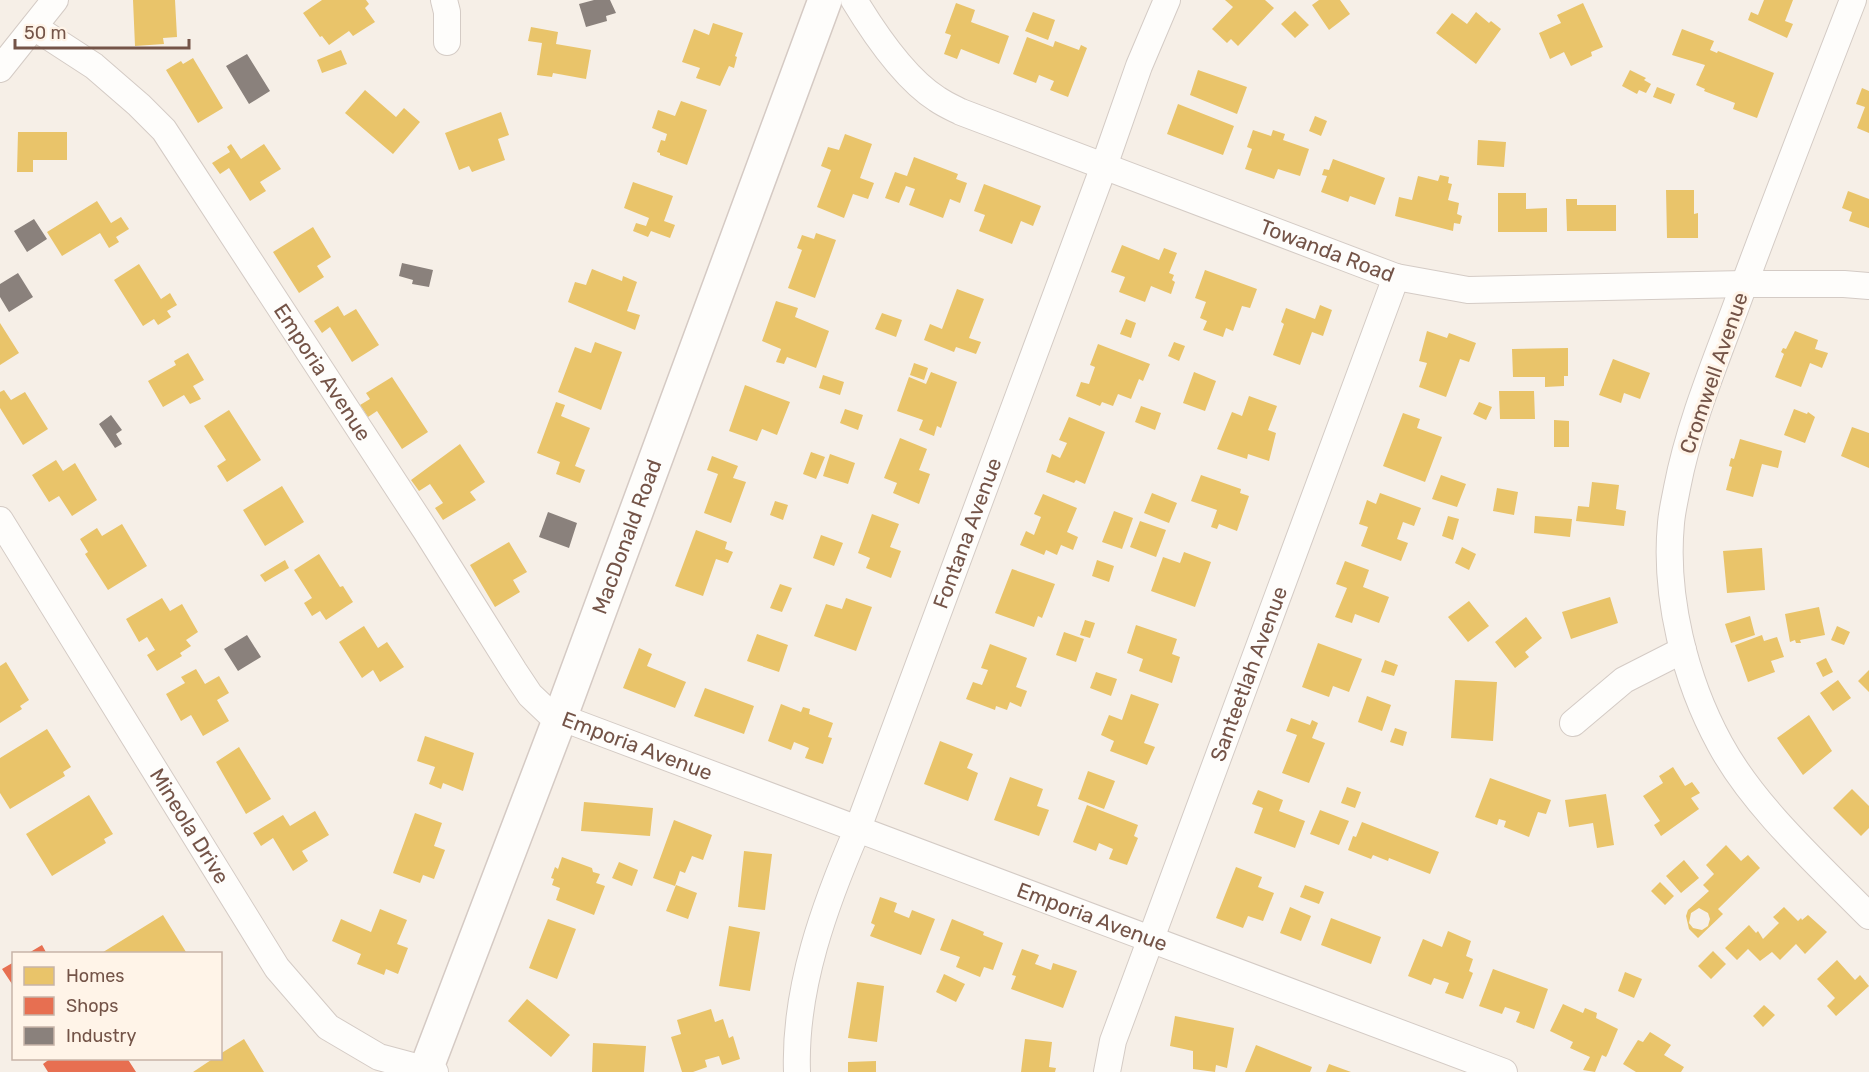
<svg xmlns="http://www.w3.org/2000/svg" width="1869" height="1072" font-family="Rubik,sans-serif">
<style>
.homes{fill:#e9c46a;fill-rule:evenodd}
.shops{fill:#e76f51}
.industry{fill:#8a817c}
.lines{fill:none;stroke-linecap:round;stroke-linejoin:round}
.street-casing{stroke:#d4cbc5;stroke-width:28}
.secondary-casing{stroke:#d5cac4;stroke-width:36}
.street{stroke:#fefdfb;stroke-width:26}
.secondary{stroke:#fefdfb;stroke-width:33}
.labels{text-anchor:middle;stroke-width:6;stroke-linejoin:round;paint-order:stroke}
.street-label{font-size:21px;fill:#745448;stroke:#fff4e8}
</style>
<rect width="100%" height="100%" fill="#f6efe7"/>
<path class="homes" d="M133,0H175L177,37L163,38L164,44L135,46Z
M322,0H366L369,4L365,8L375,22L353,36L349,31L329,45L322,36L320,37L303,13Z
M1225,0H1265L1274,8L1238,46L1231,39L1227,43L1212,29L1233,7Z
M1319,0H1340L1350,14L1329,30L1312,5Z
M1764,0H1793L1785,21L1793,24L1787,38L1748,20L1751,12L1758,15Z
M956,3L975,10L971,22L1009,36L999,64L961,49L957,59L944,54L951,35L945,33Z
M1583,3L1603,47L1591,52L1592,56L1571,66L1564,52L1550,59L1539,33L1561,23L1557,15Z
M1295,11L1309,25L1295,38L1281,24Z
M1033,12L1055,20L1048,40L1025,31Z
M1476,12L1489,23L1491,21L1501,29L1476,64L1436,33L1452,13L1467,24Z
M713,23L743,33L735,56L737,57L734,68L729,66L720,86L696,78L700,68L682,62L694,29L709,35Z
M531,27L558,32L556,44L591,50L586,79L553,73L552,77L537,75L542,43L528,41Z
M1682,29L1714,41L1710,50L1717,53L1718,51L1774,73L1757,118L1733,109L1735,103L1704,91L1705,89L1696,85L1705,65L1672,55Z
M1027,37L1053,47L1055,41L1079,50L1081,45L1087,48L1068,97L1050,90L1054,81L1039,75L1036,83L1013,74Z
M341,50L347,64L322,73L317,60Z
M193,58L223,108L198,123L166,70L181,61L183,64Z
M1198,70L1247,87L1237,114L1190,95Z
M1630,70L1646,78L1644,80L1651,84L1646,93L1639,90L1637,94L1622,86Z
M1657,87L1675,94L1671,104L1653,97Z
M1862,88L1869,91V133L1857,128L1865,107L1856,104Z
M365,90L396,117L404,108L420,122L393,154L345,113Z
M681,101L707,110L687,165L660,155V153L657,152L661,140L665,141L667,134L652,128L658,110L675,116Z
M1178,104L1234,126L1223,155L1167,134Z
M501,112L509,135L498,139L505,160L472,172L469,166L459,170L445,133Z
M1315,116L1327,121L1321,136L1309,131Z
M1253,130L1271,136L1273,130L1285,134L1283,140L1309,149L1300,176L1278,169L1274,179L1245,169L1252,149L1247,147Z
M18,132H67V160H33V172H17Z
M845,134L872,144L860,178L874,183L868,199L853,194L844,218L817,207L831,170L821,166L828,147L839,150Z
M1478,140L1506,142L1504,167L1477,165Z
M231,144L241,159L264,144L281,169L260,182L266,191L250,201L229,168L220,174L212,163L230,152L227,147Z
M914,157L958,174L956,179L967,183L960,203L950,199L943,218L909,205L915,189L906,186L899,203L885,198L895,172L907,176Z
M1333,159L1385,178L1375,205L1350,196L1348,202L1321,192L1327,176L1322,175L1324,169L1329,170Z
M1440,175L1449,177L1448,183L1452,184L1448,200L1459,203L1457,214L1462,216L1460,224L1454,223L1453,231L1395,216L1399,197L1412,200L1418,176L1438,181Z
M633,182L673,196L664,221L675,225L670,238L651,231L648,237L633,231L636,223L646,226L649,218L624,208Z
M984,184L1041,206L1033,226L1021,221L1012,244L979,231L985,215L974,211Z
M1666,190H1694V214L1698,213V238H1667Z
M1848,191L1869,199V228L1849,221L1852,212L1842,208Z
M1498,193H1526V209L1547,208V232H1498Z
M1566,199H1577V205H1616V231H1567Z
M97,201L111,223L121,217L129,229L116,237L119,242L109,248L100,233L62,256L47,232Z
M313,227L331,257L317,266L324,277L299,293L273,252Z
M816,233L836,240L815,298L788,288L802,250L797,248L802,235L814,239Z
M1122,245L1159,260L1164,248L1177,253L1169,273L1174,275L1172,280L1175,282L1171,294L1151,286L1145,302L1119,292L1125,277L1111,272Z
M139,264L161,299L170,293L177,305L167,311L171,317L158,325L154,319L143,326L114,280Z
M592,269L622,281L623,276L637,282L627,311L640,315L635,330L568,302L575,282L586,285Z
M1205,270L1257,289L1250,308L1242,306L1233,331L1226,328L1223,337L1203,330L1207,321L1200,318L1206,302L1195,298Z
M957,289L984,299L969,338L981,342L976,354L956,347L954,352L924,340L930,324L942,329Z
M776,301L798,308L795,317L829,331L816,368L787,357L784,364L776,362L781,349L762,341Z
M1320,305L1332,310L1323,336L1312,332L1300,365L1273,355L1284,324L1281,322L1286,308L1315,319Z
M338,306L344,316L356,309L379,345L352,362L330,327L322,333L314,321Z
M882,313L902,320L896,337L875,329Z
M1126,319L1136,323L1131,338L1120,334Z
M0,323L19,353L0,365Z
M1427,331L1447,338L1449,333L1476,343L1469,362L1460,359L1446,397L1419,387L1427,363L1419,361Z
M1795,331L1818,340L1815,349L1828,353L1822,368L1810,363L1801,387L1775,377L1784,354L1781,352L1783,348L1786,349Z
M595,342L622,352L601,410L558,392L575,347L591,353Z
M1174,342L1185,346L1179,361L1168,356Z
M1098,344L1150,364L1143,381L1139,379L1131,399L1118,394L1113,406L1102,402L1100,406L1076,396L1081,382L1089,384L1095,367L1090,365Z
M1568,348V376H1564V386L1545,387V377H1513L1512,349Z
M188,353L204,380L193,386L201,399L190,404L184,395L163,407L148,381L176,365L174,361Z
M1613,359L1650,373L1640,399L1624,393L1621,403L1599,395Z
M914,363L928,368L924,380L910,375Z
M931,372L957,382L941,428L937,426L934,436L919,430L923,420L897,411L909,377L926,384Z
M1194,372L1216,381L1205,411L1183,403Z
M823,375L844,382L840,395L819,388Z
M392,377L428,432L402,449L377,411L368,417L360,405L370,399L366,393Z
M745,385L790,402L777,435L762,429L757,441L729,431Z
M4,390L11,400L25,392L48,429L23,445L0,408V392Z
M1499,391H1534L1535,419H1500Z
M1249,396L1277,406L1268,430L1276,433L1269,461L1248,454L1247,459L1217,449L1232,412L1242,416Z
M556,402L565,405L561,416L590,428L575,466L585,470L580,483L556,474L560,462L537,453Z
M1479,402L1492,407L1486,420L1473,414Z
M1141,406L1161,413L1155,430L1135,422Z
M845,409L863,415L858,430L840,423Z
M1794,409L1807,414L1808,412L1815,417L1805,443L1784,435Z
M229,410L261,460L227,482L217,466L226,460L204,426Z
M1403,413L1420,419L1417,428L1442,437L1425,482L1383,466Z
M1069,417L1105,432L1085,484L1076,480L1074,483L1046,472L1052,454L1060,458L1067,443L1059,440Z
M1554,420L1569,421V447H1554Z
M1852,427L1869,433V468L1841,456Z
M900,438L927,449L919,470L930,474L919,504L893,493L897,483L884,478Z
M1740,439L1782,451L1778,468L1762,464L1753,497L1726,490L1732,467L1729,466L1731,458L1734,459Z
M460,444L485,482L470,492L476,500L443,520L435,508L443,503L430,484L419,491L411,480Z
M811,452L825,457L816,479L803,474Z
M830,454L855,463L848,484L823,476Z
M712,456L738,466L733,478L746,482L731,523L704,513L718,474L707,470Z
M56,460L63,471L75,463L97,500L72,516L59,496L49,502L32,475Z
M1201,475L1241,489L1240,493L1249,496L1237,531L1219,524L1217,529L1211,527L1217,510L1191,501Z
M1441,475L1466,484L1457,507L1432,499Z
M1592,482L1619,485L1616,509L1626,511L1624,526L1576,521L1578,506L1589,507Z
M282,486L304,522L265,546L243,510Z
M1497,488L1518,492L1514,515L1493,511Z
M1152,493L1177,503L1169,523L1144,513Z
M1380,493L1421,508L1414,526L1403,522L1397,539L1408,543L1401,561L1361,546L1368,527L1359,524L1367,500L1376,504Z
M1043,494L1077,508L1067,532L1078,537L1073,550L1061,545L1057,555L1046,550L1044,555L1020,545L1026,531L1034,535L1041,517L1034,514Z
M775,501L788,505L783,520L770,515Z
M1114,511L1133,518L1122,549L1102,542Z
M872,514L899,524L890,547L901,551L891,578L866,568L870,558L858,553Z
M1448,516L1459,519L1453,540L1442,536Z
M1535,516L1572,519L1570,537L1534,533Z
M1140,521L1166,530L1156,557L1130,547Z
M122,524L147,566L108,590L85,554L88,552L80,539L97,528L102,536Z
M696,530L727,542L725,549L733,552L728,563L716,559L703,596L675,586Z
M821,535L843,543L834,566L813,558Z
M509,542L527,572L513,580L520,592L495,607L470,565Z
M1462,547L1476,554L1469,570L1455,563Z
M1762,548L1765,590L1727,593L1723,551Z
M1184,552L1211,562L1195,607L1151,591L1163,557L1180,563Z
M319,554L340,587L343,586L353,602L326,620L320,611L312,616L304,603L312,598L294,570Z
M285,560L289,568L265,582L260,575Z
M1097,560L1114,566L1109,582L1092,576Z
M1345,561L1369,570L1363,587L1389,597L1379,623L1355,614L1352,623L1335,617L1347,588L1336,584Z
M1012,569L1055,584L1042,618L1038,616L1034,627L995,613Z
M780,584L792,588L782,612L770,608Z
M1610,597L1618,623L1571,639L1562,612Z
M162,598L170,611L182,604L198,632L186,640L191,646L180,653L182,656L157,671L147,655L155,650L147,637L139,642L126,619Z
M846,598L872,607L856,651L814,636L826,604L842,609Z
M1469,601L1489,626L1468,642L1448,617Z
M1819,607L1825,635L1800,640L1801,643H1796L1795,640L1790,642L1785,614Z
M1750,616L1755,635L1731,643L1725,624Z
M1526,617L1542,638L1525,652L1529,657L1515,668L1495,642Z
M1085,620L1095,623L1090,638L1080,635Z
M1136,625L1177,639L1172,654L1180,657L1172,683L1139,671L1143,659L1127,653Z
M364,626L378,648L387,642L404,667L380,682L373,670L362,678L339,642Z
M1837,626L1850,632L1844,645L1831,640Z
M1064,632L1084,639L1076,662L1056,655Z
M757,634L788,645L779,672L747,661Z
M1762,635L1764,641L1777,637L1784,657L1771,661L1775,672L1748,682L1735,645Z
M1318,643L1362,659L1349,692L1333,686L1329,697L1302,687Z
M990,644L1027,658L1016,687L1027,691L1021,707L1010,702L1007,710L996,706L995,710L966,699L973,682L982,685L988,670L981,668Z
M639,648L652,654L647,666L686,682L675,708L623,688Z
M1826,658L1833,672L1823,677L1816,663Z
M1385,660L1398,665L1394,676L1381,672Z
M6,662L29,700L20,706L22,709L0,723V666Z
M196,669L205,684L219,676L229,693L217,700L229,721L203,736L191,715L181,721L166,694L185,683L181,677Z
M1869,670V692L1858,681Z
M1096,672L1117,679L1111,696L1090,688Z
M1455,680L1497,682L1493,741L1451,738Z
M1838,680L1851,698L1833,711L1820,693Z
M705,688L754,706L744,734L694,716Z
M1131,694L1159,704L1144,743L1155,747L1147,765L1110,751L1114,741L1101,735L1109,715L1122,720Z
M1367,696L1391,705L1382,731L1358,722Z
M781,704L801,712L803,707L810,709L809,714L833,723L828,737L832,738L823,764L805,758L809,748L794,742L791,750L768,741Z
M1809,715L1832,751L1803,775L1777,738Z
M1291,718L1310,725L1312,720L1318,723L1312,738L1325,743L1309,783L1282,773L1297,735L1286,731Z
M1395,728L1407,732L1403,746L1390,742Z
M47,729L71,767L63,772L65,776L10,809L0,793V758Z
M425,736L474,753L463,791L443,783L441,789L429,784L435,767L417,761Z
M940,741L973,754L967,768L978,773L968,801L924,784Z
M239,747L271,799L246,814L216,762Z
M1673,767L1685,786L1692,782L1700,793L1691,798L1699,809L1661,836L1654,825L1660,821L1643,796L1663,783L1659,776Z
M1088,771L1115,781L1104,809L1078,799Z
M1010,777L1043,789L1037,806L1049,810L1039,836L994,820Z
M1490,778L1551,800L1546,814L1538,812L1529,837L1504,827L1506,821L1499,819L1497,825L1475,817Z
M1347,787L1361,792L1355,808L1341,803Z
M1852,789L1869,806V828L1861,836L1833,808Z
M1258,790L1283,800L1279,811L1305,821L1295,848L1254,833L1263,808L1252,804Z
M1606,794L1614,845L1597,848L1593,823L1569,827L1565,800Z
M89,795L113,834L104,839L106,843L52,876L26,834Z
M584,802L653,808L650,836L581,831Z
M1087,805L1138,825L1134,836L1138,838L1127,865L1109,859L1113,849L1099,843L1096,851L1073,842Z
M1320,810L1349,821L1339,845L1310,834Z
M315,811L329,835L302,851L308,861L293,871L273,838L261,846L253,833L283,815L290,826Z
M415,813L442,823L434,846L445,850L434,879L423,875L420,883L393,873Z
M674,820L712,835L703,860L692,856L685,873L680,871L675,886L653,878Z
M1362,822L1439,852L1430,874L1389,858L1388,861L1373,855L1371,859L1348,850L1353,836L1356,837Z
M1726,845L1741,861L1748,855L1760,868L1718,909L1723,914L1698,938L1689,929L1686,916L1688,910L1709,891L1703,885L1714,874L1706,865ZM1699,908L1708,913L1710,919L1708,926L1702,930L1693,928L1689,923L1691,913Z
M744,851L772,854L765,910L738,907Z
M562,857L592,868L593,872L600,874L596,883L605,886L594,915L556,900L560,888L552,885L554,879L551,878L555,867L558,869Z
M1684,860L1699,878L1681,893L1666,876Z
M619,862L638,870L632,886L612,878Z
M1236,867L1262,877L1258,887L1274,893L1263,921L1248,916L1243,928L1216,918Z
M1660,882L1674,896L1665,905L1651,891Z
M676,885L697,893L688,919L666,911Z
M1305,885L1324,892L1319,904L1300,897Z
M880,897L897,903L894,912L909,918L912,910L935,919L921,955L870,936L875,925L871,923Z
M1290,907L1311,916L1301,941L1280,933Z
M1784,907L1798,921L1801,918L1802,920L1808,915L1827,932L1805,954L1796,944L1780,960L1772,952L1760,961L1748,949L1737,960L1725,948L1749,925L1756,933L1758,931L1763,939L1779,923L1773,917Z
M380,909L407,920L397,944L408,948L398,974L386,969L384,975L357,964L361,954L332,941L341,919L371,932Z
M163,915L186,952L185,954H100Z
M1331,918L1381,937L1371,964L1321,945Z
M548,919L576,929L557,979L529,968Z
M952,919L984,932L983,935L1003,943L993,970L984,967L980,977L956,967L960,957L940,950Z
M729,926L760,932L750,991L719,986Z
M1448,931L1471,941L1466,956L1473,959L1469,971L1473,973L1463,999L1445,993L1449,983L1434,978L1431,985L1408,976L1423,939L1442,947Z
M1022,949L1039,955L1035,964L1051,970L1053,963L1077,971L1063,1008L1011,989L1016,976L1012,975Z
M1713,951L1726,964L1711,979L1698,966Z
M1837,960L1855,980L1860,975L1869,986L1836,1016L1827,1006L1835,998L1817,979Z
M1493,969L1548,989L1534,1029L1516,1022L1520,1012L1505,1007L1502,1014L1479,1006Z
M1625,972L1642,979L1634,998L1618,991Z
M944,974L965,984L956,1002L936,992Z
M857,982L884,986L877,1042L848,1038Z
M527,999L570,1035L551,1057L508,1021Z
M1563,1004L1583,1013L1585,1008L1597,1013L1596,1018L1618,1029L1608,1053L1606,1057L1602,1055L1595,1072L1583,1070L1590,1057L1570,1048L1573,1042L1550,1031Z
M1764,1005L1775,1015L1763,1027L1753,1016Z
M711,1009L715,1022L723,1019L729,1038L733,1036L740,1059L722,1065L719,1056L705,1060L707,1067L693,1072H682L671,1037L681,1034L677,1020Z
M1175,1016L1234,1028L1227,1068L1216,1065L1215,1072L1193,1069V1051L1170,1046Z
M1650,1032L1671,1045L1664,1055L1684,1067L1681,1072H1636L1623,1064L1638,1040L1643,1042Z
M244,1039L264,1072H193L214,1058H220V1054Z
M1025,1039L1052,1042L1049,1067L1056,1068L1055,1072H1021Z
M593,1043L646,1046L644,1072H592Z
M1256,1045L1312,1067L1310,1072H1245Z
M876,1061V1072H848V1062Z
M1329,1064L1351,1072H1326Z"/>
<path class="shops" d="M42,945L47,954H27Z
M14,962V987L2,969Z
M51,1058H127L136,1072H48L43,1064Z"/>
<path class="industry" d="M594,0H610L616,13L606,16L607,21L586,27L579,4Z
M247,54L270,91L249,104L226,66Z
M34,219L47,239L27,252L14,231Z
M402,263L433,270L429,287L412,284L413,280L399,276Z
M18,273L33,297L9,312L0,297V284Z
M111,415L122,430L116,434L122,444L115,448L99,424Z
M548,512L577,523L569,548L539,537Z
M247,635L261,657L238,671L224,649Z"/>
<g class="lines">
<defs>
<g id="street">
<path d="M444,0L447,12V42"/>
<path id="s1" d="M854,0C874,33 904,78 937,99C944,104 953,108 961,112L1396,277L1468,290L1744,284H1844L1869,286"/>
<path d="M1853,0C1813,103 1773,206 1735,309C1713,368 1689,426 1677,488C1675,499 1672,511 1671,523C1664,596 1685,680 1720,744C1754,807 1819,865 1869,916"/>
<path id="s2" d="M34,27L94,66L139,105L164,130L426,531L514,671L530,695L549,713L1504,1072"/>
<path d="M0,69L55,0"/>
<path id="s3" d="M0,520L277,968L328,1027L379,1057L435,1072"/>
<path d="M1573,723L1624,680L1683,650"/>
<path id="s4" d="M797,1072C794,988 825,904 858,828L1104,166L1139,66L1167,0"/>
<path id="s5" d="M1107,1072L1113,1041L1396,277"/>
</g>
<g id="secondary">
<path id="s6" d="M425,1072L560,718L825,0"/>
</g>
</defs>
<use href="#street" class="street-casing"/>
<use href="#secondary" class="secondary-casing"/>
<use href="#street" class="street"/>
<use href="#secondary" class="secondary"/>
</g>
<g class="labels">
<g class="street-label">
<text dy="7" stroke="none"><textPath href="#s1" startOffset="549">Towanda Road</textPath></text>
<text dy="7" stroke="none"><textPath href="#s2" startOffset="456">Emporia Avenue</textPath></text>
<text transform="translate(1714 373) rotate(-71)" y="7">Cromwell Avenue</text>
<text dy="7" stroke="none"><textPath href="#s4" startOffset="568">Fontana Avenue</textPath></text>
<text dy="7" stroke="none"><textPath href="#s6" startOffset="572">MacDonald Road</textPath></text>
<text dy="7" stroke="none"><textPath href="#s5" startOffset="423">Santeetlah Avenue</textPath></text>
<text dy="7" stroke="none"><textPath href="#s2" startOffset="960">Emporia Avenue</textPath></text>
<text dy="7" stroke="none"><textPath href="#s3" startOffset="360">Mineola Drive</textPath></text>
<text dy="7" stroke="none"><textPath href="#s2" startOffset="1446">Emporia Avenue</textPath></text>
</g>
</g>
<rect x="12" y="952" width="210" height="108" fill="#fff4e8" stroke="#c7b4a8" stroke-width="1.5"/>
<rect x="24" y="967" width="30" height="18" fill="#e9c46a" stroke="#c7b4a8" stroke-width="1.5"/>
<text x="66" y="982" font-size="18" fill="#745448">Homes</text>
<rect x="24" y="997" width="30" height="18" fill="#e76f51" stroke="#c7b4a8" stroke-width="1.5"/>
<text x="66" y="1012" font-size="18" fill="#745448">Shops</text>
<rect x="24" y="1027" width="30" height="18" fill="#8a817c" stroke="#c7b4a8" stroke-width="1.5"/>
<text x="66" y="1042" font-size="18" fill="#745448">Industry</text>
<path d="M15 39v9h174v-9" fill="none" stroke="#745448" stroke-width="3"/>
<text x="24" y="39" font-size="18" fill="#745448" stroke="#fff4e8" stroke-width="4.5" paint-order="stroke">50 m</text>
</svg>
